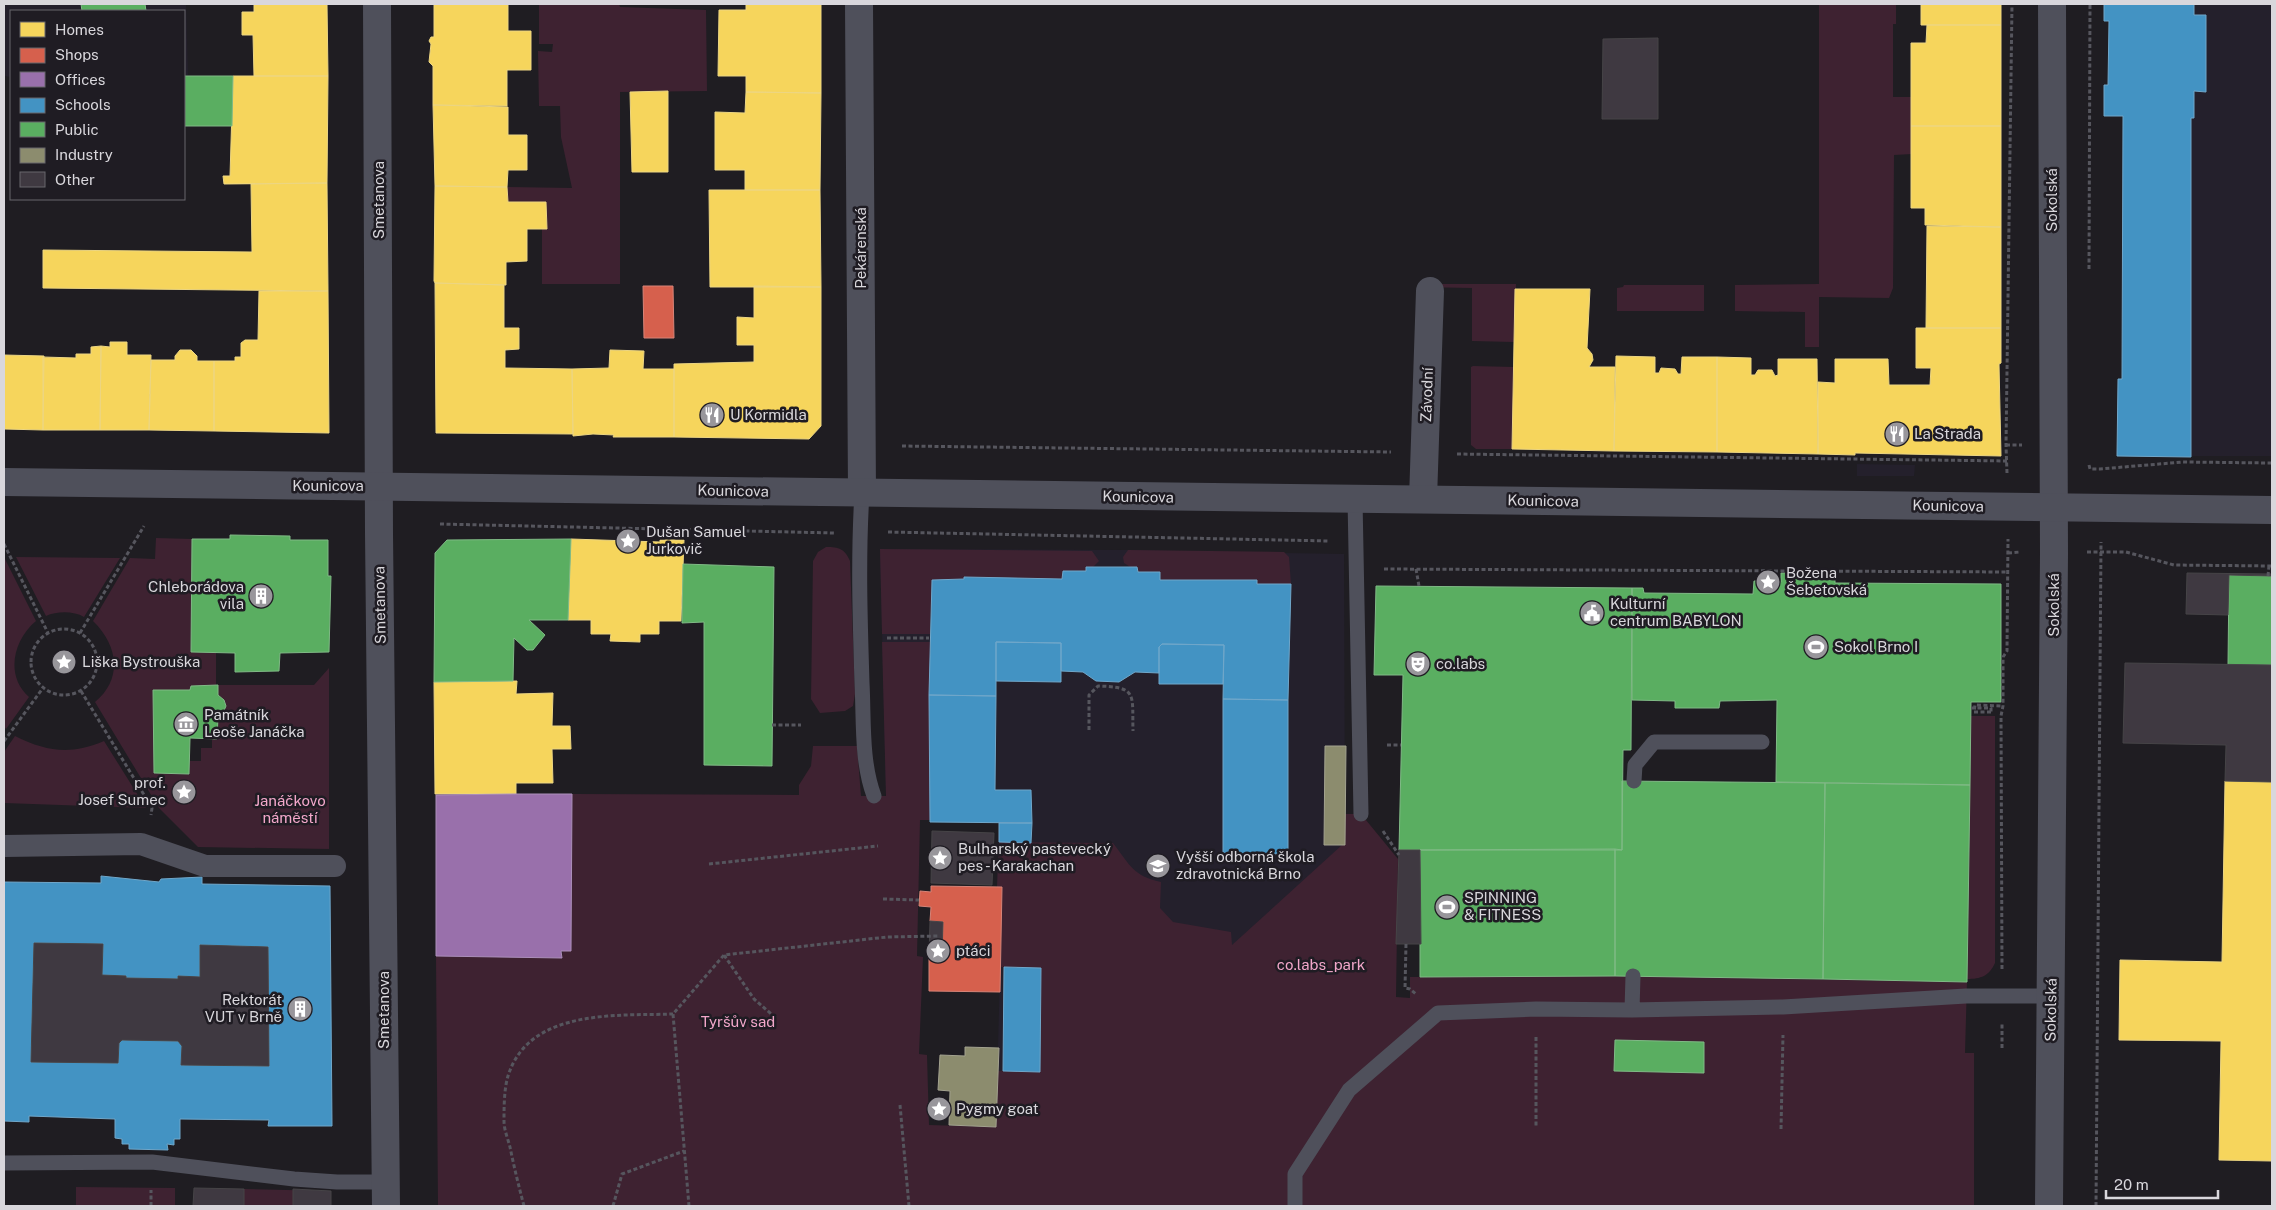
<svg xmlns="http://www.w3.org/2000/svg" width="2276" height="1210" font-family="'Public Sans',sans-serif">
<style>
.built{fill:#24202c}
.green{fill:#3e2231}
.homes{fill:#f6d55c;stroke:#edd682}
.shops{fill:#d6604d;stroke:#d78478}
.offices{fill:#9970ab;stroke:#ac8fba}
.schools{fill:#4393c3;stroke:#70a7ca;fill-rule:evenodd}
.public{fill:#5aae61;stroke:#80ba86}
.industry{fill:#8c8c6e;stroke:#a3a28f}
.building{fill:#3f3941;stroke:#464447}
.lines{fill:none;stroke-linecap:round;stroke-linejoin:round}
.path{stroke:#56565e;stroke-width:3;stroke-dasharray:4 2.5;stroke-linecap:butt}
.service{stroke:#4f505b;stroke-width:15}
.pedestrian{stroke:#4f505b;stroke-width:22}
.minor{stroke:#4f505b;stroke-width:28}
.tertiary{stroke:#4f505b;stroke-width:28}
.labels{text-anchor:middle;stroke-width:5;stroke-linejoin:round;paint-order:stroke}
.street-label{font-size:15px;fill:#d9d7dc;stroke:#1f1c23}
.poi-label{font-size:15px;fill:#d9d7dc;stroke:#1f1c23;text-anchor:start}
.park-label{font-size:15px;fill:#f2a7ca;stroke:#1f1c23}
</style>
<rect width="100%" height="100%" fill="#1f1d22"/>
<path class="built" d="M4,4H186L188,75H184V11H11V77L4,76Z
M2104,4H2272V456H2117L2118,379L2122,378L2123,117L2104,116V85H2108L2110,24L2105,18Z
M1857,464L1915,465L1914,476H1857Z
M880,549L1128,550L1344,554L1345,845L1268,1112L994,1127H996L1002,888L997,887L999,823L930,822V795L886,796Z"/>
<path class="green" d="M539,4H619L620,7L706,10L707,91L620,92V284H542V229H547L546,202H508L507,187L572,188L561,137L560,106H539L538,51L552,52L553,44H539Z
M1819,4H1896V24H1893V97H1912V154L1894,155L1893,288L1889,298L1819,297V347H1805V312L1735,311V285L1819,284Z
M1419,284H1516L1514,342L1472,341V288L1419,287Z
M1624,285H1704V311H1617V288L1623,287Z
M1473,366L1514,367L1512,449H1476L1471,445V367Z
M156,538L192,539L191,652L216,653V686H191L190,690H153L154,773L189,774L190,761H201V748H212V739L217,738L218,717C228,711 228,701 218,695V685H314L329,668V849L198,847L159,808L95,702C124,678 117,644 93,621L130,558L155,559Z
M826,547C839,547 845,549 850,561L855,694L853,706L845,711L820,713L811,699L813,561L818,552Z
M880,549L1092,551L1099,561L1093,567H1087L1086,571H1063L1062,579L965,577L964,579L932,580L930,634H882Z
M1128,550L1284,552L1289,557L1291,584H1257L1256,580H1160V572H1138L1124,563L1123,557Z
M4,557L36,621C13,640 5,676 29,697L6,729L4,726Z
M16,557L120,558L84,617C74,611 57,611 46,616Z
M882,642H930V820H920L917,956L923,957L919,1054L927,1055L929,1125L996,1127L998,1071L1040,1072L1041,968L1000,967L1002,888L997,887L999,842L1113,843C1130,865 1133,876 1161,882L1160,908L1173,922L1231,932L1232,945L1342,845L1345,814H1361L1398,859L1396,997L1410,998V977L1615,976L1967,982L1965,1053H1974V1206H438L436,956L562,958L572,794L799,795V785L811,766L813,746H857L861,796H886Z
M1971,716H1995V963C1989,976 1981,979 1967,979Z
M15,736C47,752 71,755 104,741L146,808L4,803V752Z
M76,1187L175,1188V1206H76Z
M244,1189L331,1191V1206H244Z"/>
<path class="homes" d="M254,4H327L328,76H254L253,35H242V12H254Z
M434,4H508V31H531V70H507V106L433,105V66L429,62L431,44L429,41L431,37H434Z
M746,4H821V93L746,92V76H718L719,10H746Z
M1921,4H2001V25H1921Z
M1927,25H2001V126H1911V43H1926Z
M233,76H328L327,183L224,184L223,176H230Z
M668,91V172H632L630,92Z
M746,92L821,93L820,190H745V170H715V112L745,113Z
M433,105L508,107V135H527V170H508L507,187L435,186Z
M1911,126H2001V227L1925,225V208H1911Z
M327,183L328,291L43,288V250L252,252L251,184Z
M435,186L507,187L508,202H546L547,229H527V261L506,262V285L435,283L434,281Z
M709,190H820L821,287H710Z
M1927,226L2001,227V328H1926Z
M435,283L504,285V328H519V349L505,350V368L572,369L573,434L436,433Z
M754,286L821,287V426L809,439L674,437V364L754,362V345H737V317L754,318Z
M1515,289H1590L1587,348L1592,354L1593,360L1589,367H1615L1614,451L1512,449Z
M259,291H328L329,433L214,431V361H235V357H241V343L245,340H258Z
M1916,328H2001V363L1999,364L2001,456L1855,453V455L1818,454V382L1835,383V359H1888L1889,385H1930L1931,368H1916Z
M110,342H127V355H151L149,430H100L101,346L110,347Z
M101,346L100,430H43V357L76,358V354H91V347Z
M180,350H191L197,356V361H214V431L149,430L151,360H175V356Z
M610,350L644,351L643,369H674V437H613L614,435L593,434L573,436L572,369L609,368Z
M4,355L44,356L43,430L4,429Z
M1616,356L1655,357V373H1659L1661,368L1675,369L1678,374H1681L1682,357H1717V452L1614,451Z
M1717,357L1751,358V375H1755L1758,370H1772L1775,376L1778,375V359H1817L1818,454L1717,452Z
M571,539L660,542V540H684L681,621H659V634H640V642L610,641L611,634H591V620H568Z
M517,681L516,694L553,693L552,726H570L571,749H552L553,783H516V794H435L434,682Z
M2225,781L2272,782V1161L2219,1160L2221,1041L2119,1040L2120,960L2222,962Z"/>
<path class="shops" d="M643,286H673L674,338H644Z
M931,886L1002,887L1000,992L929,991V955L942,956L943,922L930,921L931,907L919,906L920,891L931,892Z"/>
<path class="offices" d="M516,794H572L571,951H561L562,958L436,956V795Z"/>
<path class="schools" d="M2104,4H2194V15H2206V92L2194,91V118H2191V457L2117,456L2118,379H2122L2123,116H2104V85H2108L2109,21H2104Z
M1086,567H1137L1138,572H1160V580H1257V584H1291L1288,700L1223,699L1224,645L1162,644L1159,647V673L1135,672L1119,682L1096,681L1083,672L1061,671V643L996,642V696L929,695L932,580L964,579V577L1062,579L1063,571H1086Z
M996,642L1061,643V682L996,681Z
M1162,644L1224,645L1223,684H1159V647Z
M929,695L996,696L995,790H1031L1032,823L930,822Z
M1223,699L1288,700V854L1223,853Z
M999,823H1032L1031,843L999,842Z
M101,876L159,882L161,879L202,877V884L330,886L332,1126H268L269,1120L180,1119V1139H174V1145L167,1144L168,1150L129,1149V1144H122V1139L115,1138V1119L29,1116V1122L4,1121V882L101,883ZM34,943L103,944L102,975L126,976V978L178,979V976L200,977V945L268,947L269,1066L181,1065L182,1046L178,1041L122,1040L119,1043L118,1063L31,1062Z
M1004,967L1041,968L1040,1072L1003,1071Z"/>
<path class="public" d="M81,4H145L146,11H82Z
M184,76H233L232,126H184Z
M230,535L290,536V540H328V576H331L329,652L280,653L279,671L235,672V653L191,652L192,539H230Z
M571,539L568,620H529L545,635L533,650H527L514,638L513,681L434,682L435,553L447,540Z
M683,564L774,567L772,766L704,765V622L682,623Z
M1781,573L1835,574V583L2001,584V702H1971L1970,785L1776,782L1777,700L1720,701L1719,708H1675V701L1632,700V588H1643L1644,593L1753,594L1754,581L1781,582Z
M2229,575L2272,576V665H2228Z
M1376,586L1632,588L1631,750H1623L1622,850H1399L1403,675H1374Z
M218,685V695L224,700L226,706L223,713L218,717L217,739L190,738L189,774L154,773L153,690H190L191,686Z
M1622,781L1825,783L1823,979L1615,976V849L1622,850Z
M1825,783L1970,785L1967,982L1823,979Z
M1615,849V976L1420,977V850Z
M1615,1040L1704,1042V1073L1614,1071Z"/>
<path class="industry" d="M1325,746H1346L1345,845H1324Z
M965,1047L999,1048L996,1127L949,1125L950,1091L938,1090L940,1055L965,1056Z"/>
<path class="building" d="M1658,38V119H1602L1603,39Z
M2187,573L2272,574V576L2229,575L2228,615L2186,614Z
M2125,663L2272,665V782L2225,781L2226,745L2123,743Z
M932,831L994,833L992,885L931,883Z
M1399,850H1420L1421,944H1396Z
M930,921L943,922L942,956L929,955Z
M34,943L103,944L102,975L126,976V978L178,979V976L200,977V945L268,947L269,1066L181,1065L182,1046L178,1041L122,1040L119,1043L118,1063L31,1062Z
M194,1188L244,1189V1206H193Z
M293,1189L331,1191V1206H293Z"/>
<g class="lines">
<path class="path" d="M2089,269L2090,4
M2006,445H2022
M902,446L1391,452
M1457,454L2007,461
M2089,465L2090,469H2100L2183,462L2272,463
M2007,473L2006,445L2012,4
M440,524L834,533
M888,532L1329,541
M4,544L48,633
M2087,552H2126L2174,565L2272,566
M2008,553L2020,552
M1384,569L2008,572
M1416,569L1419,586
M2268,576L2269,566
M31 662a33 33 0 1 1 66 0a33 33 0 1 1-66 0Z
M80,633L144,526
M887,638H929
M81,691L152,808L151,815
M1971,708H1991V712
M1991,712H1974L1975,705L2003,706
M772,725H801
M1089,730V695L1098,686C1138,687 1132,694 1133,731
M4,741L43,688
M1387,745H1401
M1383,831L1399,855
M709,864L878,846
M883,899L919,900
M1406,944L1405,988L1410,989L1417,995
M724,955L754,999L777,1019
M2002,969L2001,716L2003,706V657L2007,651L2008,539
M1536,1037V1128
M2002,1048V1023
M900,1105L909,1206
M1781,1129L1783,1035
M151,1206V1190
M524,1206C519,1187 514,1167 510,1147C508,1139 504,1130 504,1121C504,1108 504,1089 508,1076C529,1008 618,1016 673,1014
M613,1206L622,1174L684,1151
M689,1206L673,1014L724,955L887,937L938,936
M2096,1206L2101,542"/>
<path class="service" d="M862,493C858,556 860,619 862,683C864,720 861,761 874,796
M1355,499L1361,814
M1634,781L1635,765L1654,742H1762
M1632,1010L1633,976
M4,1163L152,1162L294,1179L337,1182H386
M1295,1206V1174L1349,1090L1438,1013L1536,1009L1632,1010L1783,1007L1966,996H2052"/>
<path class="pedestrian" d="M4,846L141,844L205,866H335"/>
<path class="minor" d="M377,4L379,533L386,1206
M859,4L862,493
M1423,499L1430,291
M2049,1206L2054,553L2052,4"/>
<path class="tertiary" d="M4,482L2272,510"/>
</g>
<defs>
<symbol id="restaurant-disc" viewBox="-11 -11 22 22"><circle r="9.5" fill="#98969b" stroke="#1f1c23"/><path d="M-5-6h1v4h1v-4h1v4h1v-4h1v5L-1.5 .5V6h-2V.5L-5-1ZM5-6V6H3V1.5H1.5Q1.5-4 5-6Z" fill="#fff"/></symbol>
<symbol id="sight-disc" viewBox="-11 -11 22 22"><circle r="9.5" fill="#98969b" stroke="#1f1c23"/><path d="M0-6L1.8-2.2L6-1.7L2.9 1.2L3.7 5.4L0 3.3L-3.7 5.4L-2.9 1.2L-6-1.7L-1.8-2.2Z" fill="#fff"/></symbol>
<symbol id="building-disc" viewBox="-11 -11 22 22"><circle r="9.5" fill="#98969b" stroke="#1f1c23"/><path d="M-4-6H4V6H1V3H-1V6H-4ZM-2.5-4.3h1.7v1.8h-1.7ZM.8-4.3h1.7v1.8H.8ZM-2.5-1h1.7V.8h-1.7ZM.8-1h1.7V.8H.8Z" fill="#fff"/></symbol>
<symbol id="civic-disc" viewBox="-11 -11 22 22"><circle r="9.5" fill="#98969b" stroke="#1f1c23"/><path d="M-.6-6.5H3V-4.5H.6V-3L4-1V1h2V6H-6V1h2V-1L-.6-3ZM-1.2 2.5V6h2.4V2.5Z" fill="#fff"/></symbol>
<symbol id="stadium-disc" viewBox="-11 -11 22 22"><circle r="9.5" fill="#98969b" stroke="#1f1c23"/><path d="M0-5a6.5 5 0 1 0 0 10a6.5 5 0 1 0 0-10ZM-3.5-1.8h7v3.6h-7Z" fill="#fff"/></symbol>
<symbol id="theatre-disc" viewBox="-11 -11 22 22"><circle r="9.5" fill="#98969b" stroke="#1f1c23"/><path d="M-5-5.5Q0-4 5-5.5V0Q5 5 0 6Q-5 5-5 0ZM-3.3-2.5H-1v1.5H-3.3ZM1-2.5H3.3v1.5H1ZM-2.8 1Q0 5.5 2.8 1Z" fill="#fff"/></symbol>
<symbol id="museum-disc" viewBox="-11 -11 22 22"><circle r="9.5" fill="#98969b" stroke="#1f1c23"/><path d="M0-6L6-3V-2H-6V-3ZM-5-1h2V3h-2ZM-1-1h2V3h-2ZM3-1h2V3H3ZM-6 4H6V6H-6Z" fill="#fff"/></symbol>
<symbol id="university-disc" viewBox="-11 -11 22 22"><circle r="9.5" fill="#98969b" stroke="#1f1c23"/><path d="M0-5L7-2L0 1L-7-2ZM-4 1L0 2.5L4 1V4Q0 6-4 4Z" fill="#fff"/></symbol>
</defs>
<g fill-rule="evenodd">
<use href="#restaurant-disc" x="698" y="401" width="28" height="28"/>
<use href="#restaurant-disc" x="1883" y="420" width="28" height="28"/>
<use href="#sight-disc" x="614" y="527" width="28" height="28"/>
<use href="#sight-disc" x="1754" y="568" width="28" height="28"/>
<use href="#building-disc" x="247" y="582" width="28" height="28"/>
<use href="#civic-disc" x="1578" y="599" width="28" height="28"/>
<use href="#stadium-disc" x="1802" y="633" width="28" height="28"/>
<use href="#sight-disc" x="50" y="648" width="28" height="28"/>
<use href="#theatre-disc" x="1404" y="650" width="28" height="28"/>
<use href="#museum-disc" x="172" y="710" width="28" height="28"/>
<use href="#sight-disc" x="170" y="778" width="28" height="28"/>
<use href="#sight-disc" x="926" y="844" width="28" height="28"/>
<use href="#university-disc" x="1144" y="852" width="28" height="28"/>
<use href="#stadium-disc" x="1433" y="893" width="28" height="28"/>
<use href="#sight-disc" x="924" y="937" width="28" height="28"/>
<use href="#building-disc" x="286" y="995" width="28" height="28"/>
<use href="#sight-disc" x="925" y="1095" width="28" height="28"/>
</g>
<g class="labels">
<g class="street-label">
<text transform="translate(379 200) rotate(-90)" y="5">Smetanova</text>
<text transform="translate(2052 200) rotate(-90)" y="5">Sokolská</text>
<text transform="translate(861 248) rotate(-90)" y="5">Pekárenská</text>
<text transform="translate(1427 395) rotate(-88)" y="5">Závodní</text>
<text x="328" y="491">Kounicova</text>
<text transform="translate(733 491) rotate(1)" y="5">Kounicova</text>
<text transform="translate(1138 497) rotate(1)" y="5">Kounicova</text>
<text transform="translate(1543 501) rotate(1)" y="5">Kounicova</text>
<text transform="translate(1948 506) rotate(1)" y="5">Kounicova</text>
<text transform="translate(380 605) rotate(-91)" y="5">Smetanova</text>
<text transform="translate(2054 605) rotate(-90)" y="5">Sokolská</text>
<text transform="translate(384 1010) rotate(-90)" y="5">Smetanova</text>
<text transform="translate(2051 1010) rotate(-89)" y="5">Sokolská</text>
</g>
<g class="poi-label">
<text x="730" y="420">U Kormidla</text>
<text x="1914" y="439">La Strada</text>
<text x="646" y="537">Dušan Samuel<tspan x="646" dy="17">Jurkovič</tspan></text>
<text x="1786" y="578">Božena<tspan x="1786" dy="17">Šebetovská</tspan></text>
<text x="244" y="592" text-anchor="end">Chleborádova<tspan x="244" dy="17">vila</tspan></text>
<text x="1610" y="609">Kulturní<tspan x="1610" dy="17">centrum BABYLON</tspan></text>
<text x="1834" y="652">Sokol Brno I</text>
<text x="82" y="667">Liška Bystrouška</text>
<text x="1436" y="669">co.labs</text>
<text x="204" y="720">Památník<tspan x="204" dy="17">Leoše Janáčka</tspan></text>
<text x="166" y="788" text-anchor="end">prof.<tspan x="166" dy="17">Josef Sumec</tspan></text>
<text x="958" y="854">Bulharský pastevecký<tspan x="958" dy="17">pes - Karakachan</tspan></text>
<text x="1176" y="862">Vyšší odborná škola<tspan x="1176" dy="17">zdravotnická Brno</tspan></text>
<text x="1464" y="903">SPINNING<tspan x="1464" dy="17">&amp; FITNESS</tspan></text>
<text x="956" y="956">ptáci</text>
<text x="282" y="1005" text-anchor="end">Rektorát<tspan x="282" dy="17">VUT v Brně</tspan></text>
<text x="956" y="1114">Pygmy goat</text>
</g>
<g class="park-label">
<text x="290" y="806">Janáčkovo<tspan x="290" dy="17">náměstí</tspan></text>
<text x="1321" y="970">co.labs_park</text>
<text x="738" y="1027">Tyršův sad</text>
</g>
</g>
<rect width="2276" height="1210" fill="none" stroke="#d9d7dc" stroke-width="10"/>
<rect x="10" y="10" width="175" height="190" fill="#1f1c23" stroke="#69676d"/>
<rect x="20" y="22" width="25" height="15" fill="#f6d55c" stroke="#69676d"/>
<text x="55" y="35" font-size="15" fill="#d9d7dc">Homes</text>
<rect x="20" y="48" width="25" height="15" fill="#d6604d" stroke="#69676d"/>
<text x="55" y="60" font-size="15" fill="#d9d7dc">Shops</text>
<rect x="20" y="72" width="25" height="15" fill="#9970ab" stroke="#69676d"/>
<text x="55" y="85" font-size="15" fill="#d9d7dc">Offices</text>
<rect x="20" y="98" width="25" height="15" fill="#4393c3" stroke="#69676d"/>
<text x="55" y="110" font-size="15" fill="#d9d7dc">Schools</text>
<rect x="20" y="122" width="25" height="15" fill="#5aae61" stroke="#69676d"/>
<text x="55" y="135" font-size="15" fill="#d9d7dc">Public</text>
<rect x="20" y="148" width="25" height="15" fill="#8c8c6e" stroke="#69676d"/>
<text x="55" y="160" font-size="15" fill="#d9d7dc">Industry</text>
<rect x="20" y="172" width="25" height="15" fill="#3f3941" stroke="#69676d"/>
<text x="55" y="185" font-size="15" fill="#d9d7dc">Other</text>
<path d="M2106 1190v8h112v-8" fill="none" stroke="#d9d7dc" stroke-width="2.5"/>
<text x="2114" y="1190" font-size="15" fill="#d9d7dc" stroke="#1f1c23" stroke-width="4" paint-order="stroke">20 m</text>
</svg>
